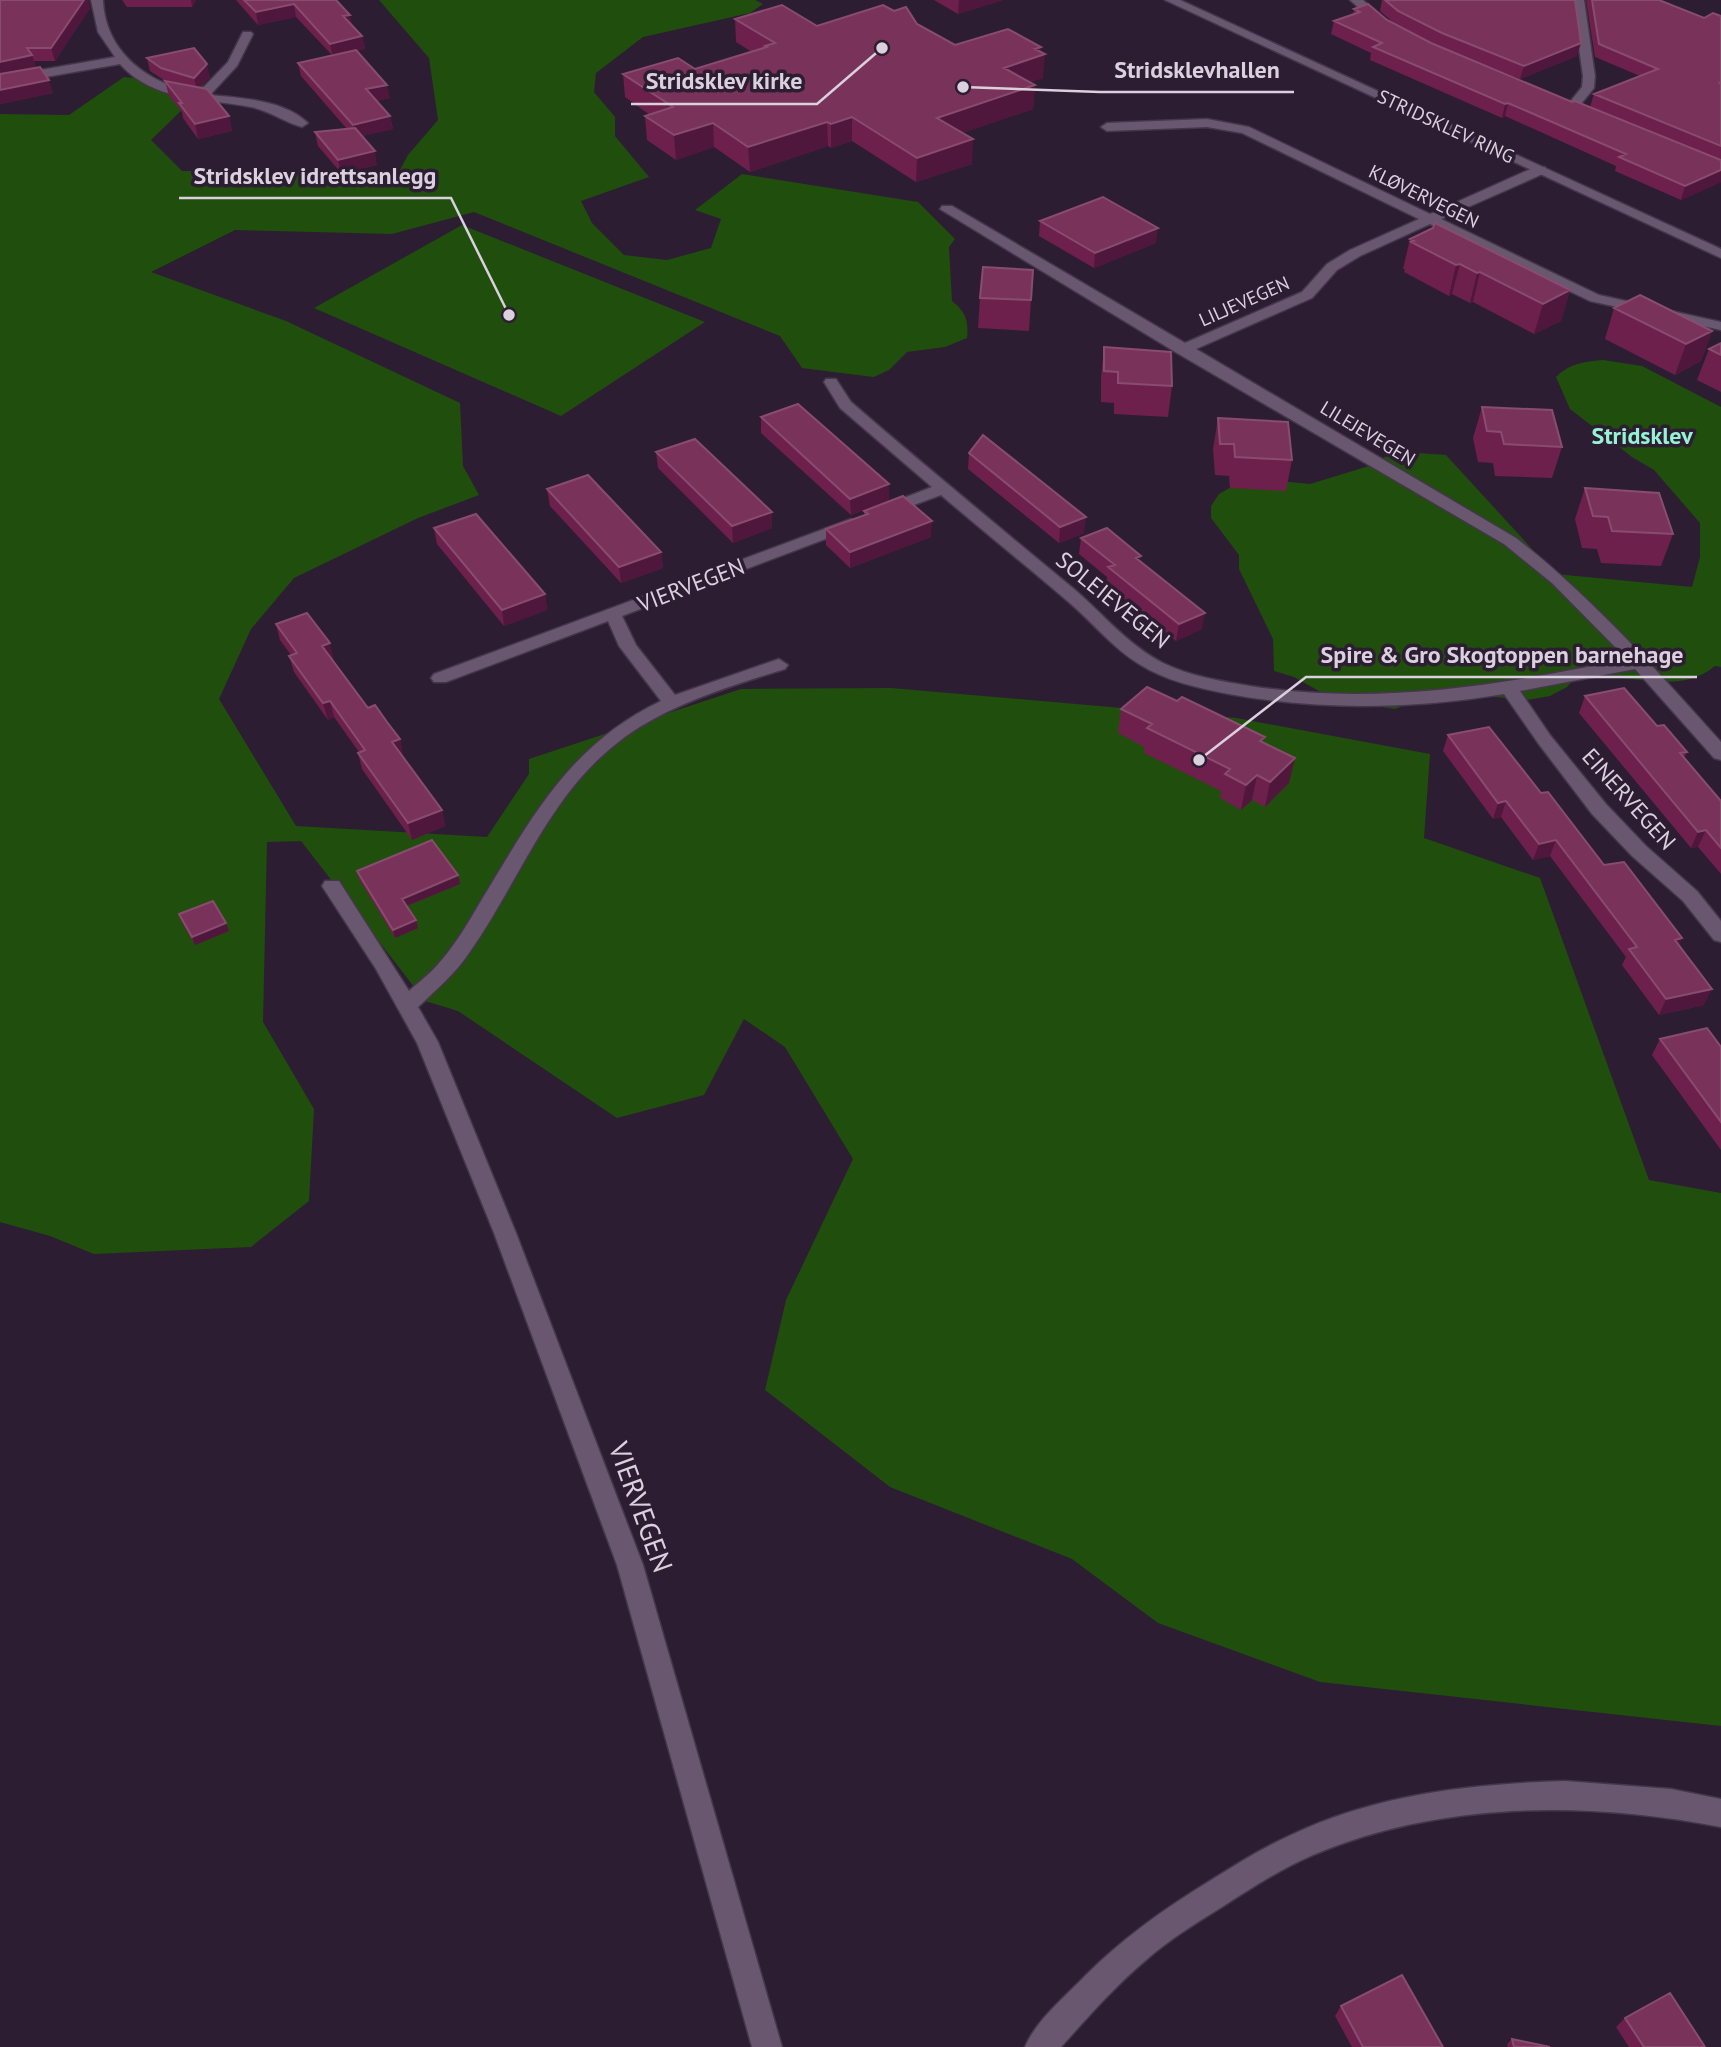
<svg xmlns="http://www.w3.org/2000/svg" width="1721" height="2047" font-family="'PT Sans',sans-serif">
<style>
.green{fill:#204e0d}
.lines{fill:none;stroke-linecap:round;stroke-linejoin:round}
.minor-casing{stroke:#443749;stroke-width:3}
.tertiary-casing{stroke:#443749;stroke-width:3}
.minor{fill:#695770;fill-rule:evenodd}
.tertiary{fill:#695770;fill-rule:evenodd}
.wall{fill:#6d204b}
.shaded-wall{fill:#4f173b}
.building{fill:#79335b;stroke:#884c6f;stroke-width:2}
.labels{text-anchor:middle;stroke-width:7;stroke-linejoin:round;paint-order:stroke}
.far-street-label{font-size:19px;fill:#dad0de;stroke:#2d1d33}
.street-label{font-size:23px;fill:#dad0de;stroke:#2d1d33}
.far-district-label{font-size:24px;font-weight:bold;fill:#95f2d2;stroke:#2d1d33}
.near-street-label{font-size:28px;fill:#dad0de;stroke:#2d1d33}
.leader{fill:none;stroke:#dad0de;stroke-width:2.5}
.callout-dot{fill:#dad0de;stroke:#2d1d33;stroke-width:2.5}
.callout-label{font-size:24px;text-anchor:middle;font-weight:bold;fill:#dad0de;stroke:#2d1d33;stroke-width:7;stroke-linejoin:round;paint-order:stroke}
</style>
<rect width="100%" height="100%" fill="#2d1d33"/>
<path class="green" d="M379,0H755L763,4L750,13L643,37L596,73L594,92L615,117V136L649,177L581,201L592,223L624,255L667,260L711,248L721,219L695,210L742,174L918,202L955,239L949,247L952,301C965,311 969,321 967,338L945,347L907,352L889,370L874,377L802,368L780,336L474,212L392,234L235,230L151,272L286,321L460,403L463,466L479,495L418,518L294,578L251,629L219,699L296,826L487,837L529,774V759L741,689L891,688L1236,718L1430,754L1424,838L1540,878L1649,1180L1721,1193V1726L1320,1682L1158,1623L1072,1559L890,1487L765,1390L786,1300L853,1159L785,1047L744,1019L704,1095L617,1118L458,1011L425,1001L301,841L267,842L263,1022L314,1109L309,1201L251,1247L94,1254L50,1236L0,1222V114L69,115L124,77L217,86L188,104L151,140L182,171H291L394,181L408,155L438,120L429,58Z
M462,225L705,322L561,416L314,308Z
M1603,360L1642,366L1721,407V667L1715,666C1689,687 1663,682 1632,679C1614,677 1595,677 1577,676L1567,687L1550,696L1527,700L1474,695L1423,698L1395,709L1335,700L1294,677L1274,671L1273,639L1239,569V555L1211,518V506L1219,494L1233,486L1279,481L1310,484L1372,465L1385,457L1404,452L1446,455L1555,574L1692,587L1700,557V523L1654,470L1632,457L1570,409L1556,377C1570,363 1584,362 1603,360Z"/>
<g class="lines">
<defs>
<path id="minor" d="M91,0H103C105,53 150,85 198,93L228,62L243,32H251L253,34L237,66L210,95C242,98 284,100 308,123L302,127C284,122 270,111 251,107C205,98 154,102 120,64L0,85V77L115,57L98,32Z
M1350,0H1363L1388,23L1378,25Z
M1572,0H1584L1595,76L1594,88L1576,110L1572,111L1566,107L1582,87L1583,76Z
M1207,119L1249,127L1430,214L1535,167H1545V173L1441,219L1599,295L1721,322V330L1590,301L1430,224L1360,256L1337,270L1312,298L1196,349L1516,538C1595,600 1654,668 1721,742V760L1714,758L1635,669L1520,691L1550,735L1606,804L1646,846L1697,891L1721,921V942L1714,940L1683,901L1632,856L1592,814L1538,743L1504,694C1413,709 1321,711 1229,694C1198,688 1166,681 1139,664C1113,648 1094,624 1071,604C1028,567 984,532 941,495L884,516L876,511L878,508L932,487L840,408L824,382L826,379H836L851,402C924,465 999,527 1074,589C1103,614 1128,645 1163,663C1190,676 1220,681 1250,686C1377,706 1502,685 1627,659L1552,583L1504,544L1177,353L940,209L942,206H952L1185,343L1302,292L1327,264L1350,250L1419,219L1242,133L1207,127L1107,131L1101,127L1107,123Z
M851,519L859,524L857,527L622,616L636,645L675,695L773,661L779,659L788,665L785,669C728,687 663,706 616,744C548,797 518,884 469,953C455,974 436,990 418,1007L438,1042L516,1233L643,1565L782,2047H752L617,1565L494,1233L417,1043L376,969L322,886L325,881H339L409,991C419,982 431,973 440,962C460,939 474,912 490,886C537,808 575,742 661,701L619,646L608,621L446,682H434L431,678L434,674Z"/>
<path id="tertiary" d="M1165,0H1180L1721,249V258Z
M1565,1781L1671,1789L1721,1799V1827C1586,1801 1441,1801 1313,1855C1282,1868 1253,1887 1225,1905C1198,1922 1170,1939 1146,1960C1115,1986 1088,2017 1061,2047H1025C1036,2020 1066,1996 1086,1975C1123,1938 1164,1909 1208,1882C1235,1865 1262,1848 1291,1835C1377,1794 1471,1784 1565,1781Z"/>
</defs>
<use href="#minor" class="minor-casing"/>
<use href="#tertiary" class="tertiary-casing"/>
<use href="#minor" class="minor"/>
<use href="#tertiary" class="tertiary"/>
</g>
<path class="wall" d="M0,0L90,8L55,61H34L36,68L53,93L0,104Z
M122,0H196L192,7H127Z
M236,0H336L352,26L362,36L365,49L357,51L390,98L376,101L390,116L393,129L362,136L377,165L341,173L318,146L315,132L347,129L301,76L298,63L332,55L296,17L258,25Z
M934,0H1003L958,14Z
M1382,0H1575L1577,56L1520,79L1439,47L1395,24L1380,11Z
M1586,0H1659L1704,18L1721,16V182L1681,200L1615,171L1616,166L1505,116L1502,118L1370,60L1371,53L1331,34L1334,21L1353,14L1354,9L1387,20L1431,43L1572,102L1590,107L1594,94L1640,76L1595,57Z
M735,19L817,26L917,24L955,45L1041,52L1043,78L1030,82L1035,85L1033,109L962,133L972,164L916,182L852,141L831,148L828,146L750,172L714,147L676,160L647,140L645,116L650,115L625,97L623,74L695,69L752,52L736,42Z
M147,58L210,77L199,88L229,116L232,131L198,139L183,118L182,112L169,96L165,81L174,83L164,80L150,71Z
M1040,221L1156,243L1094,268L1039,236Z
M1410,239L1570,290L1561,321L1534,334L1473,302L1470,303L1452,294L1449,296L1404,272L1405,269H1403Z
M1033,270L1029,331L978,328L980,298Z
M1614,308L1712,331L1701,361L1675,375L1605,339Z
M1721,343V392L1697,380L1709,349Z
M1104,347L1172,386L1168,417L1114,414V403L1101,402V378Z
M1482,407L1562,447L1552,478L1495,476L1493,463L1478,462L1473,438Z
M761,417L889,484V500L851,515L761,433Z
M1218,418L1292,460L1286,491L1230,488L1229,476L1215,475L1213,449Z
M656,452L772,512V528L733,543L658,468Z
M969,453L1084,533L1059,543L968,469Z
M1585,488L1673,534L1661,566L1601,563L1597,549L1582,548L1575,519Z
M547,489L661,552L663,568L621,583L550,506Z
M864,511L931,537L850,568L826,545V529L864,515Z
M434,528L545,594L547,610L504,626L437,544Z
M1081,538L1140,562L1202,629L1176,641L1106,584L1107,577L1079,554Z
M276,624L334,660H333L368,708L400,739L403,756H402L442,810L445,826L412,840L362,769L358,753L359,752L334,717L328,720L294,672L289,656L291,655L280,640Z
M1585,696L1657,726L1687,752L1684,758L1721,801V874L1698,847L1691,848L1579,713Z
M1121,709L1264,743L1289,783L1265,807L1252,800L1241,810L1220,798L1221,791L1144,753V747L1118,733Z
M1448,735L1541,793L1604,865L1682,938L1679,945L1704,1005L1659,1015L1622,965L1626,957L1550,856L1533,860L1501,817L1493,819L1443,751Z
M357,871L458,875L460,884L407,906L416,920L418,928L395,938L359,879Z
M179,914L229,931L195,945L182,923Z
M1660,1039L1721,1047V1150L1652,1055Z
M1341,2006L1443,2047H1352L1335,2016Z
M1625,2018L1705,2047H1629L1616,2027Z
M1512,2039L1550,2047H1508L1507,2044Z"/>
<path class="shaded-wall" d="M84,0H89L90,8L55,61L51,48Z
M191,0H196L192,7Z
M959,0H1003L958,14Z
M294,4L296,17L258,25L256,12Z
M350,15L353,28L343,16Z
M362,36L365,49L333,57L330,44Z
M1581,43L1577,56L1520,79L1524,66Z
M1041,47L1040,56L1045,54L1043,78L1002,91L1004,68L1035,49Z
M32,55L36,68L0,76V62Z
M207,64L210,77L197,90L194,78Z
M49,80L53,93L0,104V90Z
M387,85L390,98L369,102L366,89Z
M1035,85L1033,109L936,142L937,118Z
M1508,103L1505,116L1502,118L1505,104Z
M229,116L232,131L198,139L195,124Z
M390,116L393,129L355,138L353,125Z
M852,117V141L831,148V124Z
M827,122L828,146L750,172L748,147Z
M713,123L714,147L676,160L674,135Z
M973,139L972,164L916,182L917,158Z
M375,151L377,165L341,173L338,160Z
M1721,170V182L1681,200L1685,186Z
M1158,228L1156,243L1094,268L1095,253Z
M1460,264L1452,294L1449,296L1456,265Z
M1480,272L1473,302L1470,303L1477,273Z
M1570,290L1561,321L1534,334L1543,304Z
M1712,331L1701,361L1675,375L1686,344Z
M889,484V500L851,515L850,499Z
M772,512V528L733,543L732,526Z
M1086,517L1084,533L1059,543L1060,527Z
M932,521L931,537L850,568V552Z
M661,552L663,568L621,583L619,567Z
M545,594L547,610L504,626L502,610Z
M1205,613L1202,629L1176,641L1179,624Z
M330,643L334,660L327,662L322,646Z
M330,701L334,717L328,720L323,703Z
M400,739L403,756L396,759L392,742Z
M1295,758L1289,783L1265,807L1270,782Z
M1257,775L1252,800L1241,810L1246,785Z
M1506,801L1501,817L1493,819L1498,803Z
M442,810L445,826L412,840L408,823Z
M1706,830L1698,847L1691,848L1698,832Z
M1556,840L1550,856L1533,860L1539,844Z
M458,875L460,884L404,907L402,899Z
M416,920L418,928L395,938L393,930Z
M226,923L229,931L195,945L192,937Z
M1682,938L1675,954V940Z
M1712,989L1704,1005L1659,1015L1666,999Z"/>
<path class="building" d="M0,0H84L51,48H27L32,55L0,62Z
M244,0H336L350,15L343,16L362,36L330,44L294,4L256,12Z
M1385,0H1575L1581,43L1524,66L1442,33L1398,11Z
M1592,0H1659L1704,18L1713,13L1721,16V83H1720L1721,84V146L1594,94L1658,69L1599,44Z
M1368,4L1387,20L1431,43L1572,102L1575,101L1721,160V170L1685,186L1619,157L1626,154L1508,103L1505,104L1373,47L1382,43L1334,21L1360,12L1354,9Z
M782,5L817,26L883,5L894,11L906,7L917,24L955,45L1008,29L1041,47L1035,49L1045,54L1004,68L1035,85L937,118L973,139L917,158L852,117L831,124L827,122L748,147L713,123L674,135L645,116L673,107L623,74L678,58L695,69L767,47L765,46L775,43L735,19Z
M194,48L207,64L194,78L161,68L147,58Z
M356,50L387,85L366,89L390,116L353,125L298,63Z
M40,67L49,80L0,90V74Z
M165,81L207,89L229,116L195,124L179,103H182Z
M355,128L375,151L338,160L315,132Z
M1103,197L1158,228L1095,253L1040,221Z
M1435,223L1570,290L1543,304L1480,272L1477,273L1460,264L1456,265L1411,242L1414,241L1410,239L1433,228Z
M983,267L1033,270L1031,300L980,298Z
M1640,295L1712,331L1686,344L1614,308Z
M1721,343V355L1709,349Z
M1104,347L1171,352L1172,386L1118,383V372L1104,371Z
M798,404L889,484L850,499L761,417Z
M1482,407L1552,410L1562,447L1504,444L1501,432L1487,431Z
M1218,418L1288,422L1292,460L1235,457L1234,444H1220Z
M983,435L1086,517L1060,527L969,453Z
M695,439L772,512L732,526L656,452Z
M588,475L661,552L619,567L547,489Z
M1585,488L1659,493L1673,534L1612,531L1608,517L1593,516Z
M903,496L932,521L850,552L826,529L868,514L864,511Z
M476,514L545,594L502,610L434,528Z
M1107,528L1141,556L1136,558L1205,613L1179,624L1108,567L1115,565L1081,538Z
M307,613L330,643L322,646L368,708L375,705L387,722L400,739L392,742L442,810L408,823L358,753L365,750L330,701L323,703L289,656L297,653L276,624Z
M1147,687L1177,701L1182,697L1265,737L1260,741L1295,758L1270,782L1257,775L1246,785L1225,774L1230,769L1147,728L1152,724L1121,709Z
M1624,688L1657,726L1664,725L1687,752L1680,753L1721,801V848L1706,830L1698,832L1585,696Z
M1489,727L1541,793L1548,792L1604,865L1624,862L1682,938L1675,940L1712,989L1666,999L1629,949L1637,947L1556,840L1539,844L1506,801L1498,803L1448,735Z
M432,840L458,875L402,899L416,920L393,930L357,871Z
M213,901L226,923L192,937L179,914Z
M1707,1028L1721,1047V1122L1660,1039Z
M1402,1975L1443,2047H1363L1341,2006Z
M1670,1993L1705,2047H1644L1625,2018Z
M1512,2039L1550,2047H1514Z"/>
<g class="labels">
<g class="far-street-label">
<text transform="translate(1446 126) rotate(25)" y="7">STRIDSKLEV RING</text>
<text transform="translate(1424 196) rotate(26)" y="7">KLØVERVEGEN</text>
<text transform="translate(1244 301) rotate(-24)" y="7">LILJEVEGEN</text>
<text transform="translate(1368 433) rotate(31)" y="7">LILEJEVEGEN</text>
</g>
<g class="street-label">
<text transform="translate(691 585) rotate(-21)" y="8">VIERVEGEN</text>
<text transform="translate(1113 600) rotate(39)" y="8">SOLEIEVEGEN</text>
<text transform="translate(1629 799) rotate(48)" y="8">EINERVEGEN</text>
</g>
<g class="far-district-label">
<text x="1642" y="444">Stridsklev</text>
</g>
<g class="near-street-label">
<text transform="translate(641 1507) rotate(70)" y="10">VIERVEGEN</text>
</g>
</g>
<path class="leader" d="M963 87L1100 92H1294M882 48L817 104H631M509 315L451 198H179M1199 760L1306 677H1697"/>
<g class="callout-dot">
<circle cx="963" cy="87" r="7"/>
<circle cx="882" cy="48" r="7"/>
<circle cx="509" cy="315" r="7"/>
<circle cx="1199" cy="760" r="7"/>
</g>
<g class="callout-label">
<text x="1197" y="78">Stridsklevhallen</text>
<text x="724" y="89">Stridsklev kirke</text>
<text x="315" y="184">Stridsklev idrettsanlegg</text>
<text x="1502" y="663">Spire &amp; Gro Skogtoppen barnehage</text>
</g>
</svg>
